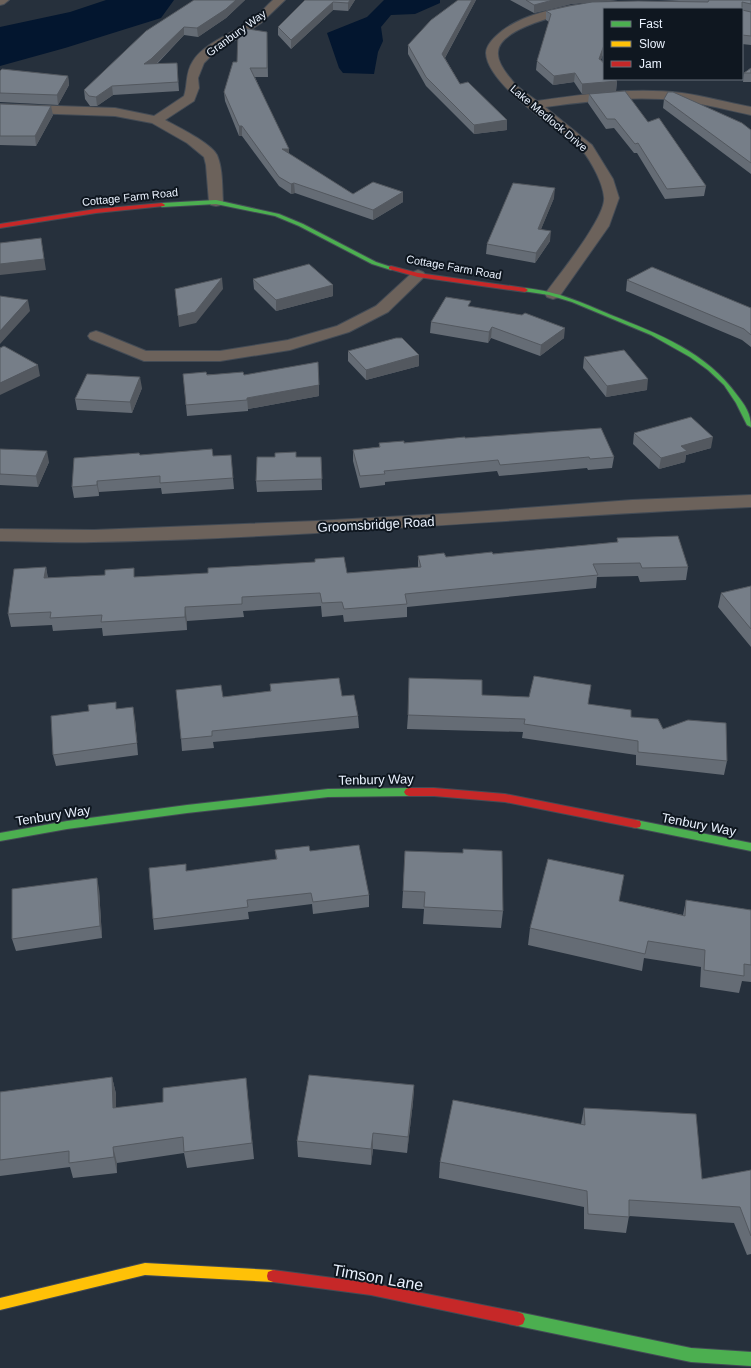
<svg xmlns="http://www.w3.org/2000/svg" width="751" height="1368" font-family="Arial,sans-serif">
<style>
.water{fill:#03162f}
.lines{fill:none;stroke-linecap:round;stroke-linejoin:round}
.street-casing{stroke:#434b55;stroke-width:2}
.fast-casing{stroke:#434b55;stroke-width:2}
.slow-casing{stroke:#434b55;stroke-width:2}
.jam-casing{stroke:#434b55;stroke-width:2}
.street{fill:#6c625b;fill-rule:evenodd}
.fast{fill:#4caf50;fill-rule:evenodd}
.slow{fill:#ffc107;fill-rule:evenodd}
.jam{fill:#c62828;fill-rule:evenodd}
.wall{fill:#656c75}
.shaded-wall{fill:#53585f}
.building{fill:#767e88;stroke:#53585f}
.labels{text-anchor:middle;stroke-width:4;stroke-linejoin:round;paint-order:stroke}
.far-street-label{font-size:11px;fill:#eaf2fe;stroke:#0f1720}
.street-label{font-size:13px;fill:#eaf2fe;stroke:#0f1720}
.near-street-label{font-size:16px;fill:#eaf2fe;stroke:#0f1720}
</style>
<rect width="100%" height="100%" fill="#26303c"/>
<path class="water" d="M106,0H174L161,18L65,48L0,66V27L70,12Z
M384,0H440V3L415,14L391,15L381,27L383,41L378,52L374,74L343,73L339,68L327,33L367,17Z"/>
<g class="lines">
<defs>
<path id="street" d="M0,0H9L4,4L0,5Z
M273,0H285L261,23L212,55L204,63L198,78L199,88L194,101L165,120C178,127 211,143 217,155C223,169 222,187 223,202L221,205L216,206L211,205L209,202L206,165L204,157L187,143L152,123L115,116L0,112V104L115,108L154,116L184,96C188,84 185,73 193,61C204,43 235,32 253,19C260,14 266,6 273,0Z
M575,5L581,8L579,10C561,15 499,28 498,52C497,61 505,72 511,79C517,88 528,94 537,101C584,94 634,87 682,93C705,96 728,103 751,107V115C728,110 705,104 682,101C636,95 590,101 545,107L592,145L613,179L619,198L609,226L559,297L553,299L547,297L545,294C558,276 607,216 604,197C603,183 591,161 582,150C578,146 572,143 568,139C546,121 487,82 486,53C486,47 491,41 495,37C513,18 550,9 575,5Z
M418,270L423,272L426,275L423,278L388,312L349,332L290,350L220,361H144L90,339L88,336L90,333L96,331L102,333L146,351H220L288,340L337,326L376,306L413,272Z
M751,495V507C532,516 314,538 94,542C63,543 31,541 0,541V529L94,530L316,521L459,513L632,500Z"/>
<path id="fast" d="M216,200L279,214L303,224L376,262L394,268L391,270L372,264L299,226L275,216L216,204L162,207L159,205L162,203Z
M525,288C560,292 580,302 611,315C659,334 706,352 737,395C745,405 751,414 751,427L747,425L736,403L724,385L708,370L690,357L651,335L572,302L549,295L523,291L522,290Z
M409,788L412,789L414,792L412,795L409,796L328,797L187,813L67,829L0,841V833L67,821L187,805L328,789Z
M636,820L751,843V851L632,827L631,824L632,821Z
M518,1312L691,1348L751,1352V1366L691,1362L518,1326L513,1324L511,1319L513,1314Z"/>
<path id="slow" d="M145,1263L273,1270L278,1272L279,1276L278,1280L273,1282L145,1275L0,1310V1298Z"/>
<path id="jam" d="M162,203L165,205L164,206L96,213L0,228V224L96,209Z
M391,266L418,273L525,288L528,290L525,292L418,277L389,269V267Z
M409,788H434L505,794L636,820L640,821L641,824L640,827L636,828L505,802L434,796H409L406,795L404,792L406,789Z
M273,1270L371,1283L518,1312L523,1314L525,1319L523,1324L518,1326L371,1295L273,1282L268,1280L267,1276L268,1272Z"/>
</defs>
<use href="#street" class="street-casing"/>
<use href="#fast" class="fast-casing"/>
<use href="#slow" class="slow-casing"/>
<use href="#jam" class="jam-casing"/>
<use href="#street" class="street"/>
<use href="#fast" class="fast"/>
<use href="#slow" class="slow"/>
<use href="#jam" class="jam"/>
</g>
<path class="wall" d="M194,0H245L226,18L198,37L184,35L157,64L177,63L179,91L113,95L97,106H90L85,99L84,90Z
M305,0H355L348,11L333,10L291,49L278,35V27Z
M458,0H476L445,58L460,84L507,130L474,134L426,86L408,54V45Z
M510,0H618L571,4L534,13Z
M658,0H751V45L742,44V9H604V54H603L601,60L617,81L616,91L582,94L574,82L553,85L536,70L537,61L549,22L546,20V11L679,1Z
M267,32L268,77H255L289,154L353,194L403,202L373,220L295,193L291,194L279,186L242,136H239L225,101L224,92L237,62Z
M751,68V82H743L744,73Z
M0,71L68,76L69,85L58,105L0,102Z
M589,94L648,122L706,186L704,196L665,199L637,153H634L614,128L606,129L588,103Z
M664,99L751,130V174L663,108Z
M0,104L53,115L36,146L0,145Z
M554,198L541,229L550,241L535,263L486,254L487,244Z
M253,279L333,285V296L276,311L254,289Z
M627,280L751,308V347L742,340L626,291Z
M471,307L564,338L540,356L491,338L488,343L430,333L431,322Z
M348,351L419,355V366L366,380L348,361Z
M584,357L647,390L606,397L583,368Z
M183,374L244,375L319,396L248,409V411L187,416Z
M142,388L132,413L77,410L75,399Z
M634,433L711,448L686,455L685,462L659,469L633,444Z
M465,438L614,457L612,468L588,470L587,468L499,476L497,471L385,482V485L360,488L353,461V450L379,447V443H404Z
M0,449L49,462L38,487L0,485Z
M140,455L233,478L234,489L162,494L161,488L99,492V496L74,498L72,487Z
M296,457H321L322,490L257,492L256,481Z
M617,538L688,567L686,580L640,582L638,576L597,577L596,588L407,607V617L344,622L343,615L322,617L321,606L243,611L244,617L187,621V630L103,636L102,628L53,631L52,625L11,627L8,614L46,567L48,578L136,577L208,573L315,562V559L347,573L418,568V556L446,557L493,554L617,542Z
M751,586V647L718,607L721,593Z
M270,684L342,696L358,716L359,728L213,742L214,748L182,751L181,739L223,697L270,691Z
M482,695L589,704L631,717L663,729L727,761L724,775L636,765V755L522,738L523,732L407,729L408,715Z
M117,709L135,719L138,755L56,766L53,755Z
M275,850L310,851L369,895V907L313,914L312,904L248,912L249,919L154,930L153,919L187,871L276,859Z
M405,851L503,911L501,928L423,924L424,909L402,908L403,891Z
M99,889L102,938L16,951L12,939Z
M686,900L751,910V982L742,981L739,993L700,987L701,967L644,958L642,971L528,945L530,928L619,901L683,915Z
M112,1077L116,1094V1108L163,1102L246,1078L254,1159L187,1168L184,1153L117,1163V1173L73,1178L70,1167L0,1176V1092Z
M414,1085L413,1102L407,1153L373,1149L371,1165L298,1157L297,1141Z
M584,1108L702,1179L751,1170V1254L747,1255L734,1223L629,1216L626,1233L584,1229V1207L439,1178L440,1162L581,1124Z"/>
<path class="shaded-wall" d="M236,0H245L226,18L198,37L197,28Z
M350,0H355L348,11V3Z
M472,0H476L442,63V54Z
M553,0H618L571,4L534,13V5Z
M333,2V10L291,49V40Z
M184,27V35L152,68L144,64Z
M604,45L603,54L598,68L599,59Z
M575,73L574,82L553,85L554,76Z
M68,76L69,85L58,105L57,95Z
M617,81L616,91L582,94V84Z
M112,86L113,95L97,106L96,97Z
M51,106L53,115L36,146L35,136Z
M507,120V130L474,134V125Z
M239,126H242V136H239Z
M282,149H289V158Z
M294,183L295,193L291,194V184Z
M555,188L554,198L537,239L538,229Z
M403,192V202L373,220V210Z
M551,231L550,241L535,263L536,253Z
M41,238L46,270L0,275V264Z
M222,278L223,289L196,323L179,327L178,316Z
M333,285V296L276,311V300Z
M28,300L30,311L0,344V331Z
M492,327L491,338L488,343L489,332Z
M565,328L564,338L540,356L541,345Z
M419,355V366L366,380V370Z
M38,365L40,376L0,395V383Z
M140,377L142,388L132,413L130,402Z
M648,379L647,390L606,397L607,386Z
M319,385V396L248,409L247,398Z
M713,437L711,448L686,455L685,462L659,469L661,458L681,446Z
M47,451L49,462L38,487L36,476Z
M97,481L99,492V496L97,485Z
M46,567L48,581L44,578Z
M185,607L187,621V630L185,617Z
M133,707L135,719L138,755L137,743Z
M97,878L99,889L102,938L100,926Z
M112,1077L116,1094V1125L113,1108Z
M414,1085L413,1102L407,1153L408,1137Z
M373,1133V1149L371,1165V1149Z
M113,1147L117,1163V1173L114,1157Z"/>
<path class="building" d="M194,0H236L226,9L197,28L184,27L151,59L144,64L177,63L178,82L112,86L96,97L89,96L84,90L146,31Z
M305,0H350L348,3L333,2L291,40L278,27Z
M458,0H472L442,54L460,84L468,82L507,120L474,125L426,77L408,45L431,20Z
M526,0H553L534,5Z
M709,0H751V4L742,2V10L751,12V36L742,35V9H604V45L599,59L601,60L604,64V79H615L617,81L582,84L575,73L554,76L537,61L551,14L546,11L569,6L592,2L638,1L708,2Z
M242,28L267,32V68H250L289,149H282L353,194L373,182L403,192L373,210L294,183L291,184L279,177L242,126H239L224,92L233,62H237L238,31Z
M751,68V73H744Z
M2,69L68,76L57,95L0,93V71Z
M625,91L648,122L659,118L706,186L667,189L638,143L635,144L615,119H607L589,94Z
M668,92H673L742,123L751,130V163L664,99Z
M0,104L51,106L35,136H0Z
M513,183L555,188L538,229L551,231L536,253L487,244Z
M41,238L44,259L0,264V243Z
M309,264L333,285L276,300L253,279Z
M652,267L751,308V335L744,329L627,280Z
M222,278L195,312L178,316L175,289Z
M0,296L28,300L0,331Z
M446,297L471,301L468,306L522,315L525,313L565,328L541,345L492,327L489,332L431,322Z
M396,338H402L419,355L366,370L348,351Z
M4,346L38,365L0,383V348Z
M624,350L648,379L607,386L584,357Z
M318,362L319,385L247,398V400L186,405L183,374L206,372L207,375L243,372L244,375Z
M87,374L140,377L130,402L75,399Z
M691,417L713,437L681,446L687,451L661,458L634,433Z
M601,428L614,457L590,459L589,457L500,465L498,460L384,471L385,474L360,476L353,450L380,447L379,443L404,441V443L465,437V438Z
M0,449L47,451L36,476L0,474Z
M212,449L213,456L231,455L233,478L160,483V476L97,481V485L72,487L74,458L139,453L140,455Z
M296,452V457H321L322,479L256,481L257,457H275V453Z
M678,536L688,567L642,568L640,563L593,564L598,575L405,594L407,604L344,609L342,602L322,603L320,593L242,597V604L185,607V617L101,622L102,615L50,618L51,612L8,614L14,569L46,567L44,578L105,575V570L134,568V577L208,573V568L315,562V559L344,557L347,573L421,567L418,556L444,553L446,557L492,552L493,554L618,542L617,538Z
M751,586V629L721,593Z
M534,676L591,685L588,704L631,710V717L658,719L663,729L688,720L726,723L727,761L638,752V741L524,724L525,719L408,715L409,678L482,680V695L529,697Z
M339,678L342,696L354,695L358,716L212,731V736L181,739L176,690L221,685L223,697L271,691L270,684Z
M116,702V709L133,707L137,743L53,755L51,716L89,711L88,705Z
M359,845L369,895L313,902L311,893L247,900L248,907L153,919L149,868L186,864V871L277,859L275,850L309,846L310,851Z
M463,849L502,851L503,911L424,907L425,892L403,891L405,851L463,853Z
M548,859L624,875L619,901L685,916L686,900L751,910V965L744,964V976L704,970L705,950L648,941L645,954L530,928Z
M97,878L100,926L12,939V889Z
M309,1075L414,1085L408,1137L373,1133L371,1149L297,1141Z
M112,1077L113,1108L163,1102V1088L246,1078L252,1143L184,1152L183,1137L113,1147L114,1157L69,1163V1151L0,1160V1092Z
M453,1100L585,1125L584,1108L696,1114L702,1179L751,1170V1236L740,1207L629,1200V1217L588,1214L587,1191L440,1162Z"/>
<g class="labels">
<g class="far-street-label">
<text transform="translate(236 33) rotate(-36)" y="4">Granbury Way</text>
<text transform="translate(549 118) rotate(40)" y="4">Lake Medlock Drive</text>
<text transform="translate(130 197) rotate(-6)" y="4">Cottage Farm Road</text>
<text transform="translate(454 267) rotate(10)" y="4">Cottage Farm Road</text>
</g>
<g class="street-label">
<text transform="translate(376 524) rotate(-3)" y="5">Groomsbridge Road</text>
<text transform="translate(376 779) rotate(-1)" y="5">Tenbury Way</text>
<text transform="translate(53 815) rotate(-9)" y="5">Tenbury Way</text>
<text transform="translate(699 824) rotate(11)" y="5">Tenbury Way</text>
</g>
<g class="near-street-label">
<text transform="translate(378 1277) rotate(10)" y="6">Timson Lane</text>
</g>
</g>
<rect x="603" y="8" width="140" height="72" fill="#0f1720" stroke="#676f79"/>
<rect x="611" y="21" width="20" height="6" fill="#4caf50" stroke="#676f79"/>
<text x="639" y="28" font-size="12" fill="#eaf2fe">Fast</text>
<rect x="611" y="41" width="20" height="6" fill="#ffc107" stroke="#676f79"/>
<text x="639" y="48" font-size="12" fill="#eaf2fe">Slow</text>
<rect x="611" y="61" width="20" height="6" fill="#c62828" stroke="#676f79"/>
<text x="639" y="68" font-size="12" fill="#eaf2fe">Jam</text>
</svg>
